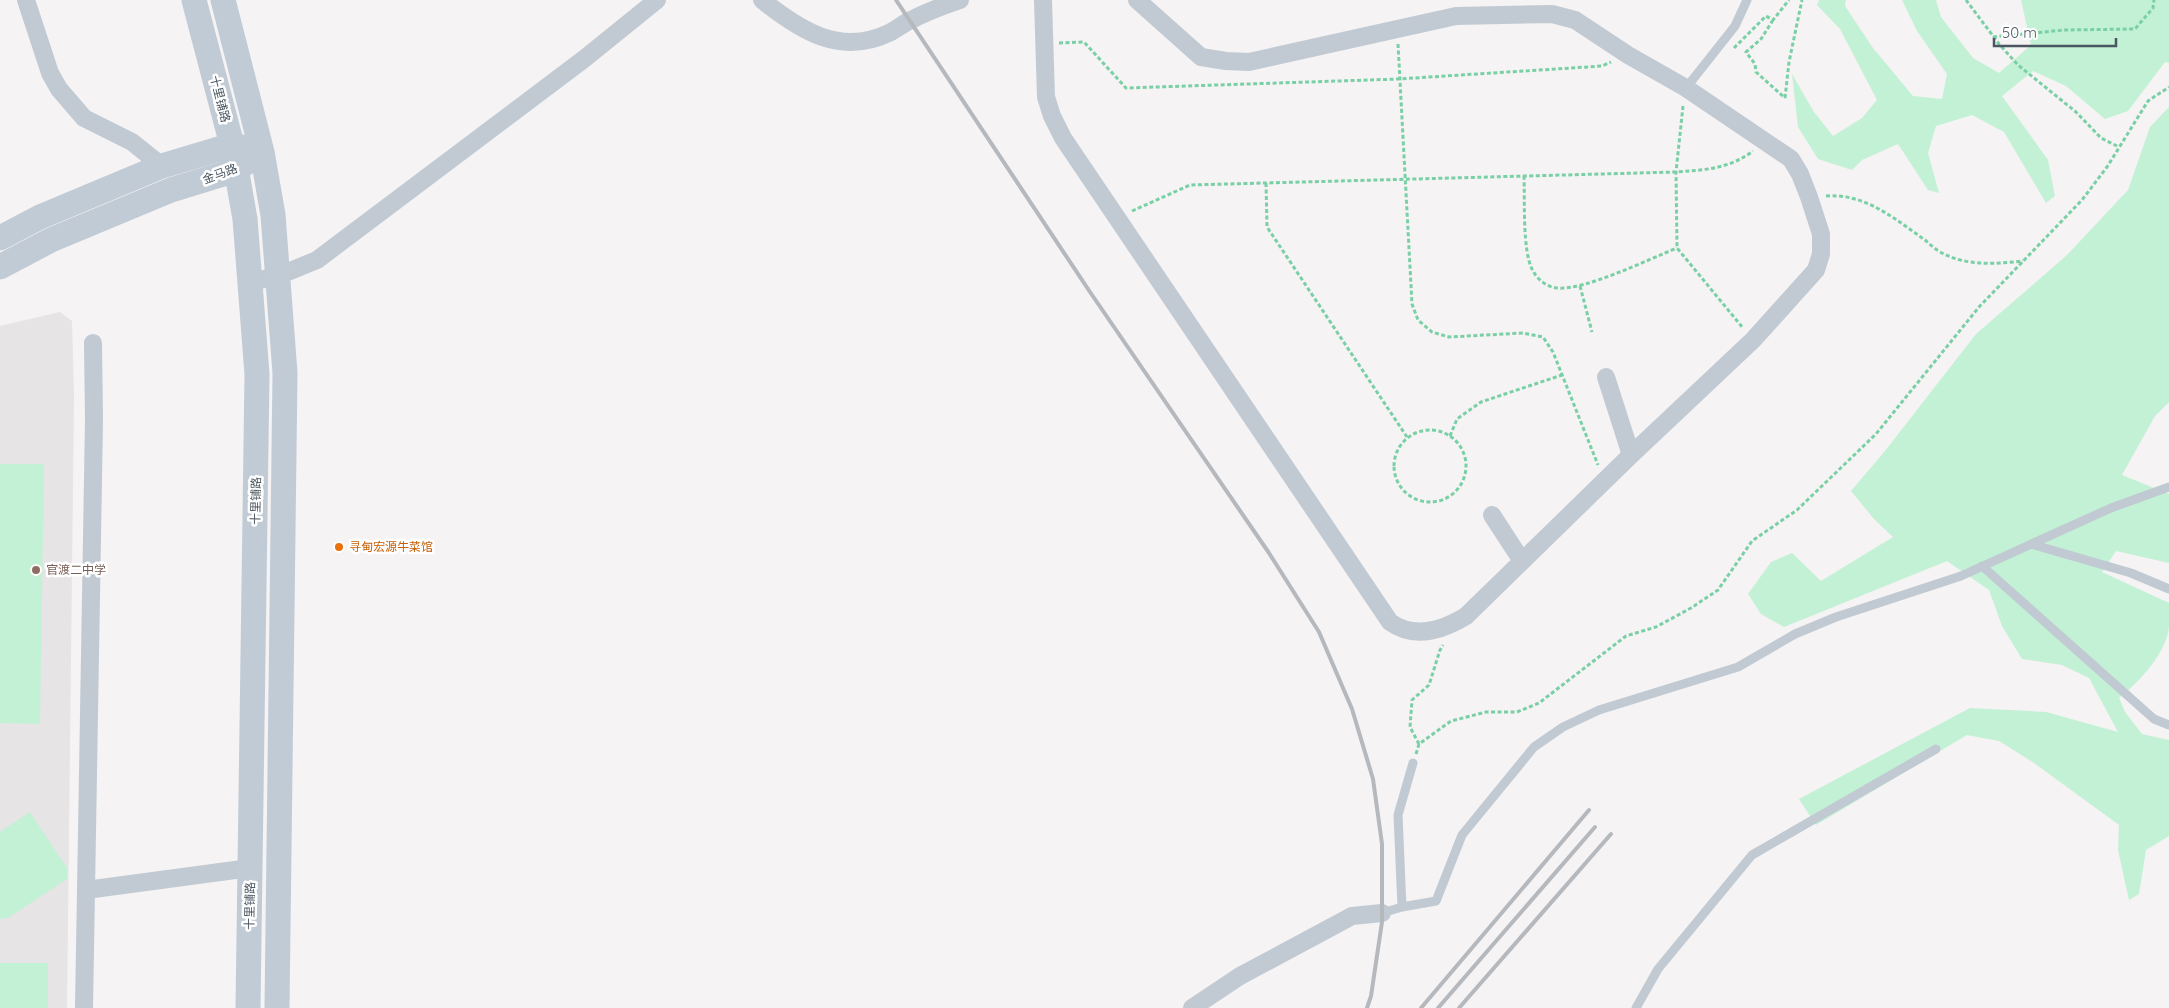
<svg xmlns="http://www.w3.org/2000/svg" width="2169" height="1008" font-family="Quicksand,'Noto Sans SC',sans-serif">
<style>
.education{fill:#e6e4e5}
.green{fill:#c3f1d5}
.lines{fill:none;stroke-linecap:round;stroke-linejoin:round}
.path{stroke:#7ad0a6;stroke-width:3;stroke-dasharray:4 2.5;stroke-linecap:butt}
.service{stroke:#c1cad2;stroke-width:9}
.minor{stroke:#c1cad2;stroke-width:18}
.secondary{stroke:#c1cbd6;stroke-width:25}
.rail{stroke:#b5b8bd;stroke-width:4}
.food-dot{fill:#e8710a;stroke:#fff;stroke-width:2}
.education-dot{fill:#8d6e63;stroke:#fff;stroke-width:2}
.labels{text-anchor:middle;stroke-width:5;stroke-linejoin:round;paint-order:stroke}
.street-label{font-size:12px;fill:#4a5661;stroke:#fff}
.food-label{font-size:12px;fill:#c56008;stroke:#fff;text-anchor:start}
.education-label{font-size:12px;fill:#785e54;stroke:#fff;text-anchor:start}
</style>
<rect width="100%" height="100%" fill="#f5f3f3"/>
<path class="education" d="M60,312L72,321L74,396L67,1008H0V326Z"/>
<path class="green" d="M1819,0H1846L1845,6L1873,48L1913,96L1942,99L1947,74L1917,31L1902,0H1936L1941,17L1973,58L1999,73L2031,45L2021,0H2169V63L2165,62L2128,111L2105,119L2066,86L2033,71L2002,96L2048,160L2055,196L2046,203L2004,132L1972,115L1936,126L1928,153L1939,193L1928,190L1898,144L1862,160L1852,170L1818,159L1798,127L1792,74L1814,112L1833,136L1862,118L1877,100L1840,29L1817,5Z
M2169,107V402L2155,416L2122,475L2169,494V563L2116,551L2102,572L2169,603C2169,611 2169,619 2169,627C2166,654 2139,682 2119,698L2125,712L2142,734L2169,740V836L2146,850L2139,894L2129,900L2118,850L2119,825L2034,763L1999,741L1967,735L1816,825L1799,799L1970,708L2046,712L2118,732L2089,678L2062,665L2022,659L2002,626L1989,590L1947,561L1784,627L1761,614L1748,594L1771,562L1792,553L1821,581L1893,537L1874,519L1851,491L1885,451L1976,334L2067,255L2128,190L2150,127Z
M0,464H44L40,724L0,723Z
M30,812L67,868V879L8,918L0,919V832Z
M0,963H48V1008H0Z"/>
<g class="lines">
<path class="path" d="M1966,0L1999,44L2018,65L2076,112L2101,138L2119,147
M1773,20L1761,39L1746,52L1755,64L1756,72L1785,98
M1993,37L2064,30L2135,29L2153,8L2154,0
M1059,43L1084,42L1126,88L1399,79L1602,66L1611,62
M1398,44L1412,304L1418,320L1432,332L1449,337L1523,333L1543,337L1553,352L1598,465
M1734,48L1766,16L1773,20L1789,0
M1785,98L1789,62L1802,0
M1683,106L1676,172L1677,248L1743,328
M1524,176C1525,200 1522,252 1533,271C1538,280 1547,287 1557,288C1584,291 1649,259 1677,248
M1266,183L1267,227L1407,437
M1826,196C1865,193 1895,219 1925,240C1931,245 1937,251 1944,254C1968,266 1997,264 2023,261
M1132,211L1190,185L1676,172C1704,170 1729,169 1753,151
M1580,286L1592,332
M1394 466a36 36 0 1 1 72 0a36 36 0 1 1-72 0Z
M1450,436L1457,419L1481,402L1562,375
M1419,744L1410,727L1412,700L1429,685L1440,650L1443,645
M1416,754L1419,744L1451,721L1486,712H1517L1539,703L1626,636L1656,627L1691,608L1718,590L1752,541L1797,510L1876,434L1979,307L2082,200L2107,167L2148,101L2169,87"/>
<path class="service" d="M1686,88L1735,26L1747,0
M2031,544L2131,573L2169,589
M1982,566L2154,719L2169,725
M1402,907L1436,901L1462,835L1534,747L1563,727L1599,710L1738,667L1795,634L1836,617L1961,576L2111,508L2169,487
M1382,913L1402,907L1398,815L1413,763
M1636,1008L1658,969L1752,855L1936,749"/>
<path class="minor" d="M26,0L50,73L59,89L84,118L132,142L162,166
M762,0C801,31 841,57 891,32C896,29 902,25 907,22C924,13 942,6 960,0
M1043,0L1046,97L1052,116L1063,138L1390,622C1415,640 1443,630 1466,616L1631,455L1753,340L1816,270L1821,254V234L1809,197L1800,174L1791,159L1686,88L1628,55L1575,20L1552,14L1456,16L1249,62L1226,61L1201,57L1137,0
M251,282L278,276L317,260L584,59L657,0
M1606,377L1631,455
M1492,515L1522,561
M86,890L250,868
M84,1008L94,420L93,343
M1192,1008L1240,976L1352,916L1382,913"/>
<path class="secondary" d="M194,0L232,145L245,219L257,374L248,1008
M223,0L262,152L273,215L285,373L277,1008
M0,238L40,217L162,166L232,145L247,148
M0,267L51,240L171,190L236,170L250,160"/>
<path class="rail" d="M896,0L1090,292L1269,553L1319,632L1352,709L1373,779L1382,844V922L1371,996L1367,1008
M1421,1008L1589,810
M1438,1008L1595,827
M1459,1008L1611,834"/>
</g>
<circle class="food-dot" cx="339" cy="547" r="5"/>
<circle class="education-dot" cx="36" cy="570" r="5"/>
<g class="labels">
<g class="street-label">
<text transform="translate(220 99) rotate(76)" y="4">十里铺路</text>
<text transform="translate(220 174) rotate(-20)" y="4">金马路</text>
<text transform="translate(256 501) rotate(-89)" y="4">十里铺路</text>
<text transform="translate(250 906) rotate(-89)" y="4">十里铺路</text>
</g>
<g class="food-label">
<text x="349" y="551">寻甸宏源牛菜馆</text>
</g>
<g class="education-label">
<text x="46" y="574">官渡二中学</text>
</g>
</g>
<path d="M1994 38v8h122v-8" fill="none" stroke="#4a5661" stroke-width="2.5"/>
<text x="2002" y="38" font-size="15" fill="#4a5661" stroke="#ffffff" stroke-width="4" paint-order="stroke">50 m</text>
</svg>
